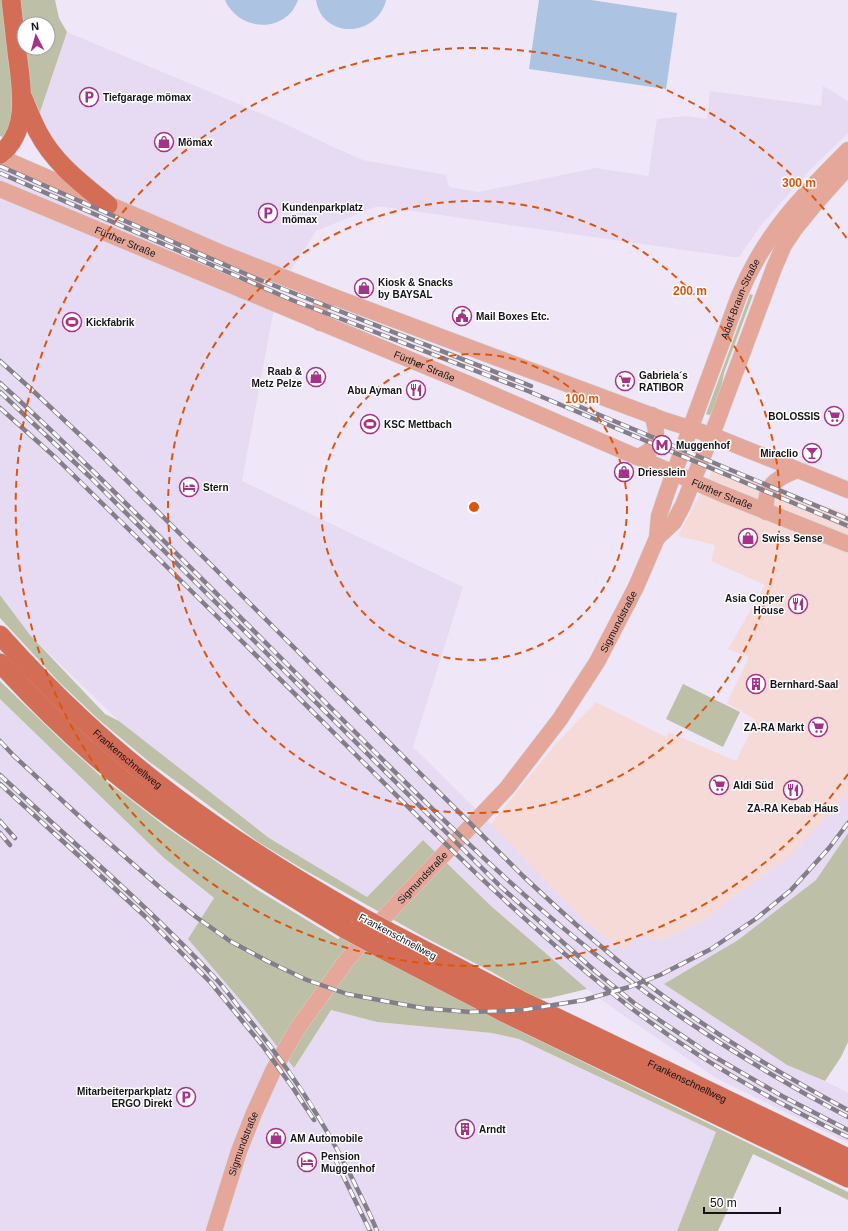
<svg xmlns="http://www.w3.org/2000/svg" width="848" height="1231" font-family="Arial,sans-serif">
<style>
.commercial{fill:#f5dad8}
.built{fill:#e6dbf2}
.green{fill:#bdc0a6;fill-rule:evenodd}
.water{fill:#acc3e1}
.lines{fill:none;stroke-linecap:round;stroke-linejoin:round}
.major-casing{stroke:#d0d0d1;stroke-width:17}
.highway-casing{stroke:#d0d0d1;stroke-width:20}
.major{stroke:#e5a799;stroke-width:16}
.highway{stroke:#d46d55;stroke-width:19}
.rail-casing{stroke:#837e89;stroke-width:4.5}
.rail{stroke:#fff;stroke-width:3;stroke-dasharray:9;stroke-linecap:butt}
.highway-bridge-casing{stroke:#d0d0d1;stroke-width:20;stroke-linecap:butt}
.highway-bridge{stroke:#d46d55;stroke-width:19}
.ring{fill:none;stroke:#dd550d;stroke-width:2;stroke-dasharray:7 5}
.labels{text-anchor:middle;stroke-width:3;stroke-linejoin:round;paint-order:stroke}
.poi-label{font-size:10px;font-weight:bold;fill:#141217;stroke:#fff;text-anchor:start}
.street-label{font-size:10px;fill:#141217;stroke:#fff}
.centre{fill:#dd550d;stroke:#fff;stroke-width:2}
.ring-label{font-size:12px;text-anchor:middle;font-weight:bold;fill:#dd550d;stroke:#fff;stroke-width:3;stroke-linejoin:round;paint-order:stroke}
</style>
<rect width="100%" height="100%" fill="#efe7f8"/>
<path class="commercial" d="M714,468L848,514V793L789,857L724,904L710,917L662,941L640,935L623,950L585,921L491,824L554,746L596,702L666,737L669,732L736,761L756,720L727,703L749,657L728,649L765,585L711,561L715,545L678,536Z"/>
<path class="built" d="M67,32L279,121L331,146L363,160L446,175L449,187L478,192L596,168L648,176L657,119L687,116L707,119L710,91L821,106L823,86L848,101V133L807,173L759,228L739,257H733L378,206L316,231L277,292L242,481L463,587L413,747L491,824L585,921L623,950L640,935L662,941L710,917L724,904L789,857L848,793V833L816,880L738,940L665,984L787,1065L825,1081L848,1093V1143L716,1078L623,1015L587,989L560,967L491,906L423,840L367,897L269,838L119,721L30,635L0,595V163L52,185L68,164L37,121Z
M0,699L164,858L214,899L248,1009L294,1067L330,1010L377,1022L492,1033L519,1039L716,1132L677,1231H0Z"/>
<path class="green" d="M0,0H5L16,111L8,139L0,136Z
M15,0H55L59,18L67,32L37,121L32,108ZM24,24H48V48H24Z
M750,294L753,295L724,373L719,398L713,416L706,414Z
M0,595L30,635L105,714L119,721L269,838L367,897L423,840L491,906L587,989L550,998L537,999L492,972L424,937L301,868L258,842L147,760L98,719L59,682L0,618Z
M0,681L63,742L104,779L166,827L256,889L338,939L343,935L524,1033L848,1192V1200L753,1154L718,1231H677L716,1132L519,1039L492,1033L377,1022L331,1010L294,1068L248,1009L188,939L214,898L164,858L0,699Z
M683,684L740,712L723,747L666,719Z
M848,833V1042L841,1057L825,1081L787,1065L664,984L738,940L816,880Z"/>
<path class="water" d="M225,0H298C286,34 239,32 225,0Z
M316,0H386C380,28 343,40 323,17C319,12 317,6 316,0Z
M539,0H591L677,13L666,89L529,69Z"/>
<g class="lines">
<defs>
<g id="major">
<path d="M0,157L224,254L334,297L661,419L711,435L848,490"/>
<path id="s1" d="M0,189L471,385L720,493L848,544"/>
<path d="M242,290C254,284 260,279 251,265"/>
<path d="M320,323C317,308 320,302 334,297"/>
<path d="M638,457C659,449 659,435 652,415"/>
<path d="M766,512C764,486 774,479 797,470"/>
<path d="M657,538L674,522L683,505L716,424L774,268L784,245L794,230L815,204L848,167"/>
<path id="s2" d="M214,1231L239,1151L254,1113L273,1071L297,1029L346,961L389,912L507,788L560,719L597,662L636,587L657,538L659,516L667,492L739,296C764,234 802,196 848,150"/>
</g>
<g id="highway">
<path d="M23,98C28,110 32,121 38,132C54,163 81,183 108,205"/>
<path d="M0,154C31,131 21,85 17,52C15,35 13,17 11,0"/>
<path id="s3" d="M0,635C26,664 53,692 82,719C165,797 262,860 360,916"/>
<path d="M0,663C42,709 88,753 137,791C203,843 275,887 347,930"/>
<path id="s4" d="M393,934L520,1000L848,1158"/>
<path d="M380,948L505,1013L848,1178"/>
</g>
</defs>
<use href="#major" class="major-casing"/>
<use href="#highway" class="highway-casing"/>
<use href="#major" class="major"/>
<use href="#highway" class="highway"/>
<defs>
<path id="rail" d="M0,166L255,278L531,386
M0,173L292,300L528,391L848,526
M0,361L30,388L95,449L523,876C555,906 588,936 622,964C692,1021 769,1068 848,1110
M0,383C56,433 109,487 163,540C230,607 296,673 363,740C431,808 499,876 574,937C659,1007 751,1066 848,1117
M0,392L89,476L502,888L595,971L634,1003L708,1053L782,1096L848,1130
M571,403L848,519
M0,408L56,458L115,516C195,594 274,673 353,752C442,841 531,931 631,1008C698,1059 772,1101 848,1137
M0,741L14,756L92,828L164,891L196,917L230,941L267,961L307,980L347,994L422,1008L470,1012L523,1010L584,1000L629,987L660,975L711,949L757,918L791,890L829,848L848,823
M0,775C72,842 148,906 215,978C225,988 233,1000 242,1011C286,1063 319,1113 350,1174C359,1193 369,1211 377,1231
M0,784L148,919L211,983L262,1045L293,1088L314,1120
M0,821L15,838
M0,833L10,845
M334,1157L370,1231"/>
</defs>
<use href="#rail" class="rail-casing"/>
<use href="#rail" class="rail"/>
<defs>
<path id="highway-bridge" d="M360,916L393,934
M347,930L380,948"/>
</defs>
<use href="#highway-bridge" class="highway-bridge-casing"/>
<use href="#highway-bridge" class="highway-bridge"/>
</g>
<g class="ring">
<circle cx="474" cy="507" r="153"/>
<circle cx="474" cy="507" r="306"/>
<path d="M848 774A459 459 0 1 1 848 240"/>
</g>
<defs>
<symbol id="parking-ring" viewBox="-11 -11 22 22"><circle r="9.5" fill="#fff" stroke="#a6318a" stroke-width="1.5"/><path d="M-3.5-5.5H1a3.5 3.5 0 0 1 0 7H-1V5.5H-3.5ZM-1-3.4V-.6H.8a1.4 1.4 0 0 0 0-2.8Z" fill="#a6318a"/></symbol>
<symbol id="shop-ring" viewBox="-11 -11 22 22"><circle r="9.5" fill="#fff" stroke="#a6318a" stroke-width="1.5"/><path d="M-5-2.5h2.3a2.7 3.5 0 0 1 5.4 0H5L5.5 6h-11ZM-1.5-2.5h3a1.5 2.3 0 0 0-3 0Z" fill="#a6318a"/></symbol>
<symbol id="civic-ring" viewBox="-11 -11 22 22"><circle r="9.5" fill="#fff" stroke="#a6318a" stroke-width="1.5"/><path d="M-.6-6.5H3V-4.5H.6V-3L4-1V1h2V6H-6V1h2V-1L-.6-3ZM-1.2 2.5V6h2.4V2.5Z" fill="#a6318a"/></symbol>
<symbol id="stadium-ring" viewBox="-11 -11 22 22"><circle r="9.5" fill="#fff" stroke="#a6318a" stroke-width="1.5"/><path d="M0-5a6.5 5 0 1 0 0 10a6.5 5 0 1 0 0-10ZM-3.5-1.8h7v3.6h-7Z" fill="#a6318a"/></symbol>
<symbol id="supermarket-ring" viewBox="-11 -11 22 22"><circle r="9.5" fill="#fff" stroke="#a6318a" stroke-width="1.5"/><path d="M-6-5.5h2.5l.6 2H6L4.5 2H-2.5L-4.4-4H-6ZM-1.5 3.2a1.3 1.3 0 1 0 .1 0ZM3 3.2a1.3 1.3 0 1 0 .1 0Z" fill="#a6318a"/></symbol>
<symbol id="restaurant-ring" viewBox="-11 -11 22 22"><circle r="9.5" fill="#fff" stroke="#a6318a" stroke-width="1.5"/><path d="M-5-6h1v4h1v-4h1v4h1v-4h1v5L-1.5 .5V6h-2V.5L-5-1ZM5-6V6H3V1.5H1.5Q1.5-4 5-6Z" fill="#a6318a"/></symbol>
<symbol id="metro-ring" viewBox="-11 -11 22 22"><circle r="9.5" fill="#fff" stroke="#a6318a" stroke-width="1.5"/><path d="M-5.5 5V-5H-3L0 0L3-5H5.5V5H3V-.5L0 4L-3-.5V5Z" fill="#a6318a"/></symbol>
<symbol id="bar-ring" viewBox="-11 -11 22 22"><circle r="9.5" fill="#fff" stroke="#a6318a" stroke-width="1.5"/><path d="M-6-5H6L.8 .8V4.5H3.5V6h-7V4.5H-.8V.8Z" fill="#a6318a"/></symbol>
<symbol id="hotel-ring" viewBox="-11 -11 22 22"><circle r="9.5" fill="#fff" stroke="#a6318a" stroke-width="1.5"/><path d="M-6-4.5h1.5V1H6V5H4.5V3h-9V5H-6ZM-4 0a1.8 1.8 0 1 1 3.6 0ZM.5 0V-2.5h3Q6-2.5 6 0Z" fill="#a6318a"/></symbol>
<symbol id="building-ring" viewBox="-11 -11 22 22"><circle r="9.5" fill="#fff" stroke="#a6318a" stroke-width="1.5"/><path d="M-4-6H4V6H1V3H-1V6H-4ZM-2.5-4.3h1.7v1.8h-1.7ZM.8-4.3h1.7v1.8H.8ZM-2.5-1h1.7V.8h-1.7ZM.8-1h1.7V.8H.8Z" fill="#a6318a"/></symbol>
</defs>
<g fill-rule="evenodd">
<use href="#parking-ring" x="78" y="86" width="22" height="22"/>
<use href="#shop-ring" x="153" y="131" width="22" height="22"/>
<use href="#parking-ring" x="257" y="202" width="22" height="22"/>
<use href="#shop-ring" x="353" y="277" width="22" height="22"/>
<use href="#civic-ring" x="451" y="305" width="22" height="22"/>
<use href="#stadium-ring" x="61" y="311" width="22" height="22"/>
<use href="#shop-ring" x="305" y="366" width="22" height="22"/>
<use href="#supermarket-ring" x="614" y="370" width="22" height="22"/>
<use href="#restaurant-ring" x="405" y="379" width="22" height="22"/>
<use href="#supermarket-ring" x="823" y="405" width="22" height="22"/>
<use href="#stadium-ring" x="359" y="413" width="22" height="22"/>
<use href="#metro-ring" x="651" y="434" width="22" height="22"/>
<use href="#bar-ring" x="801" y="442" width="22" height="22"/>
<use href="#shop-ring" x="613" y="461" width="22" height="22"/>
<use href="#hotel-ring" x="178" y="476" width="22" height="22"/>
<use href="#shop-ring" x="737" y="527" width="22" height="22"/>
<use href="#restaurant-ring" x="787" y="593" width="22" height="22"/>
<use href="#building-ring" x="745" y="673" width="22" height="22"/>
<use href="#supermarket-ring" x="807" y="716" width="22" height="22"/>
<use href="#supermarket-ring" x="708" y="774" width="22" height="22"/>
<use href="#restaurant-ring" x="782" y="779" width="22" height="22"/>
<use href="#parking-ring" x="175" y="1086" width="22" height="22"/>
<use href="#building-ring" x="454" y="1118" width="22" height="22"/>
<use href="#shop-ring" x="265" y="1127" width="22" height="22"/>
<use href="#hotel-ring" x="296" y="1151" width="22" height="22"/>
</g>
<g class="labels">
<g class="poi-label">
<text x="103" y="101">Tiefgarage mömax</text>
<text x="178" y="146">Mömax</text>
<text x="282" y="211">Kundenparkplatz<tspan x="282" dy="12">mömax</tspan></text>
<text x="378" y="286">Kiosk &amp; Snacks<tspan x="378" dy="12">by BAYSAL</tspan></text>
<text x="476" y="320">Mail Boxes Etc.</text>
<text x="86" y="326">Kickfabrik</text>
<text x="302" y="375" text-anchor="end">Raab &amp;<tspan x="302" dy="12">Metz Pelze</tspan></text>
<text x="639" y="379">Gabriela´s<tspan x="639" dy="12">RATIBOR</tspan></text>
<text x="402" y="394" text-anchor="end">Abu Ayman</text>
<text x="820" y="420" text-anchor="end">BOLOSSIS</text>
<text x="384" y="428">KSC Mettbach</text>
<text x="676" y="449">Muggenhof</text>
<text x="798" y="457" text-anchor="end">Miraclio</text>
<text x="638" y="476">Driesslein</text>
<text x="203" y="491">Stern</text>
<text x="762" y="542">Swiss Sense</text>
<text x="784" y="602" text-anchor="end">Asia Copper<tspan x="784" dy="12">House</tspan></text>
<text x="770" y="688">Bernhard-Saal</text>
<text x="804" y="731" text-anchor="end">ZA-RA Markt</text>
<text x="733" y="789">Aldi Süd</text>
<text x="793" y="812" text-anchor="middle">ZA-RA Kebab Haus</text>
<text x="172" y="1095" text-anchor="end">Mitarbeiterparkplatz<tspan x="172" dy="12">ERGO Direkt</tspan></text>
<text x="479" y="1133">Arndt</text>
<text x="290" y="1142">AM Automobile</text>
<text x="321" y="1160">Pension<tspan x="321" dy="12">Muggenhof</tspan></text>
</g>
<g class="street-label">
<text dy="4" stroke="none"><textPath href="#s1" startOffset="136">Fürther Straße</textPath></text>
<text dy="4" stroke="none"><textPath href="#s2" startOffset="1086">Adolf-Braun-Straße</textPath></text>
<text dy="4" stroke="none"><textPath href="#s1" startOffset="460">Fürther Straße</textPath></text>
<text dy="4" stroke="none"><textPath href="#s1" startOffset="784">Fürther Straße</textPath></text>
<text dy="4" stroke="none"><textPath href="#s2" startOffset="740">Sigmundstraße</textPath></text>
<text dy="4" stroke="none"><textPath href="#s3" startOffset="178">Frankenschnellweg</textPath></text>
<text dy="4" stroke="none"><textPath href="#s2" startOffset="416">Sigmundstraße</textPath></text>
<text transform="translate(398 936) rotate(28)" y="4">Frankenschnellweg</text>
<text dy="4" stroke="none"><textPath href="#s4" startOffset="329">Frankenschnellweg</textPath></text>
<text dy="4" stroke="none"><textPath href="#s2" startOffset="92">Sigmundstraße</textPath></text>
</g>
</g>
<circle cx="474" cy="507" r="6" class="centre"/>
<g class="ring-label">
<text x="799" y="187">300 m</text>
<text x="690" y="295">200 m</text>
<text x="582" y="403">100 m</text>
</g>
<g transform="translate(36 36) rotate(354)"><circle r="19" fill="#ffffff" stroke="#a1a0a2"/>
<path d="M0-3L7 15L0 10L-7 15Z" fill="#a6318a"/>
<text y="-6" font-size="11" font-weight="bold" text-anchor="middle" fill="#141217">N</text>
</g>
<path d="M704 1207v6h76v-6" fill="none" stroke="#141217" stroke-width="2"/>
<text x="710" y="1207" font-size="12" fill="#141217" stroke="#ffffff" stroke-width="3" paint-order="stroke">50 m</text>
</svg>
